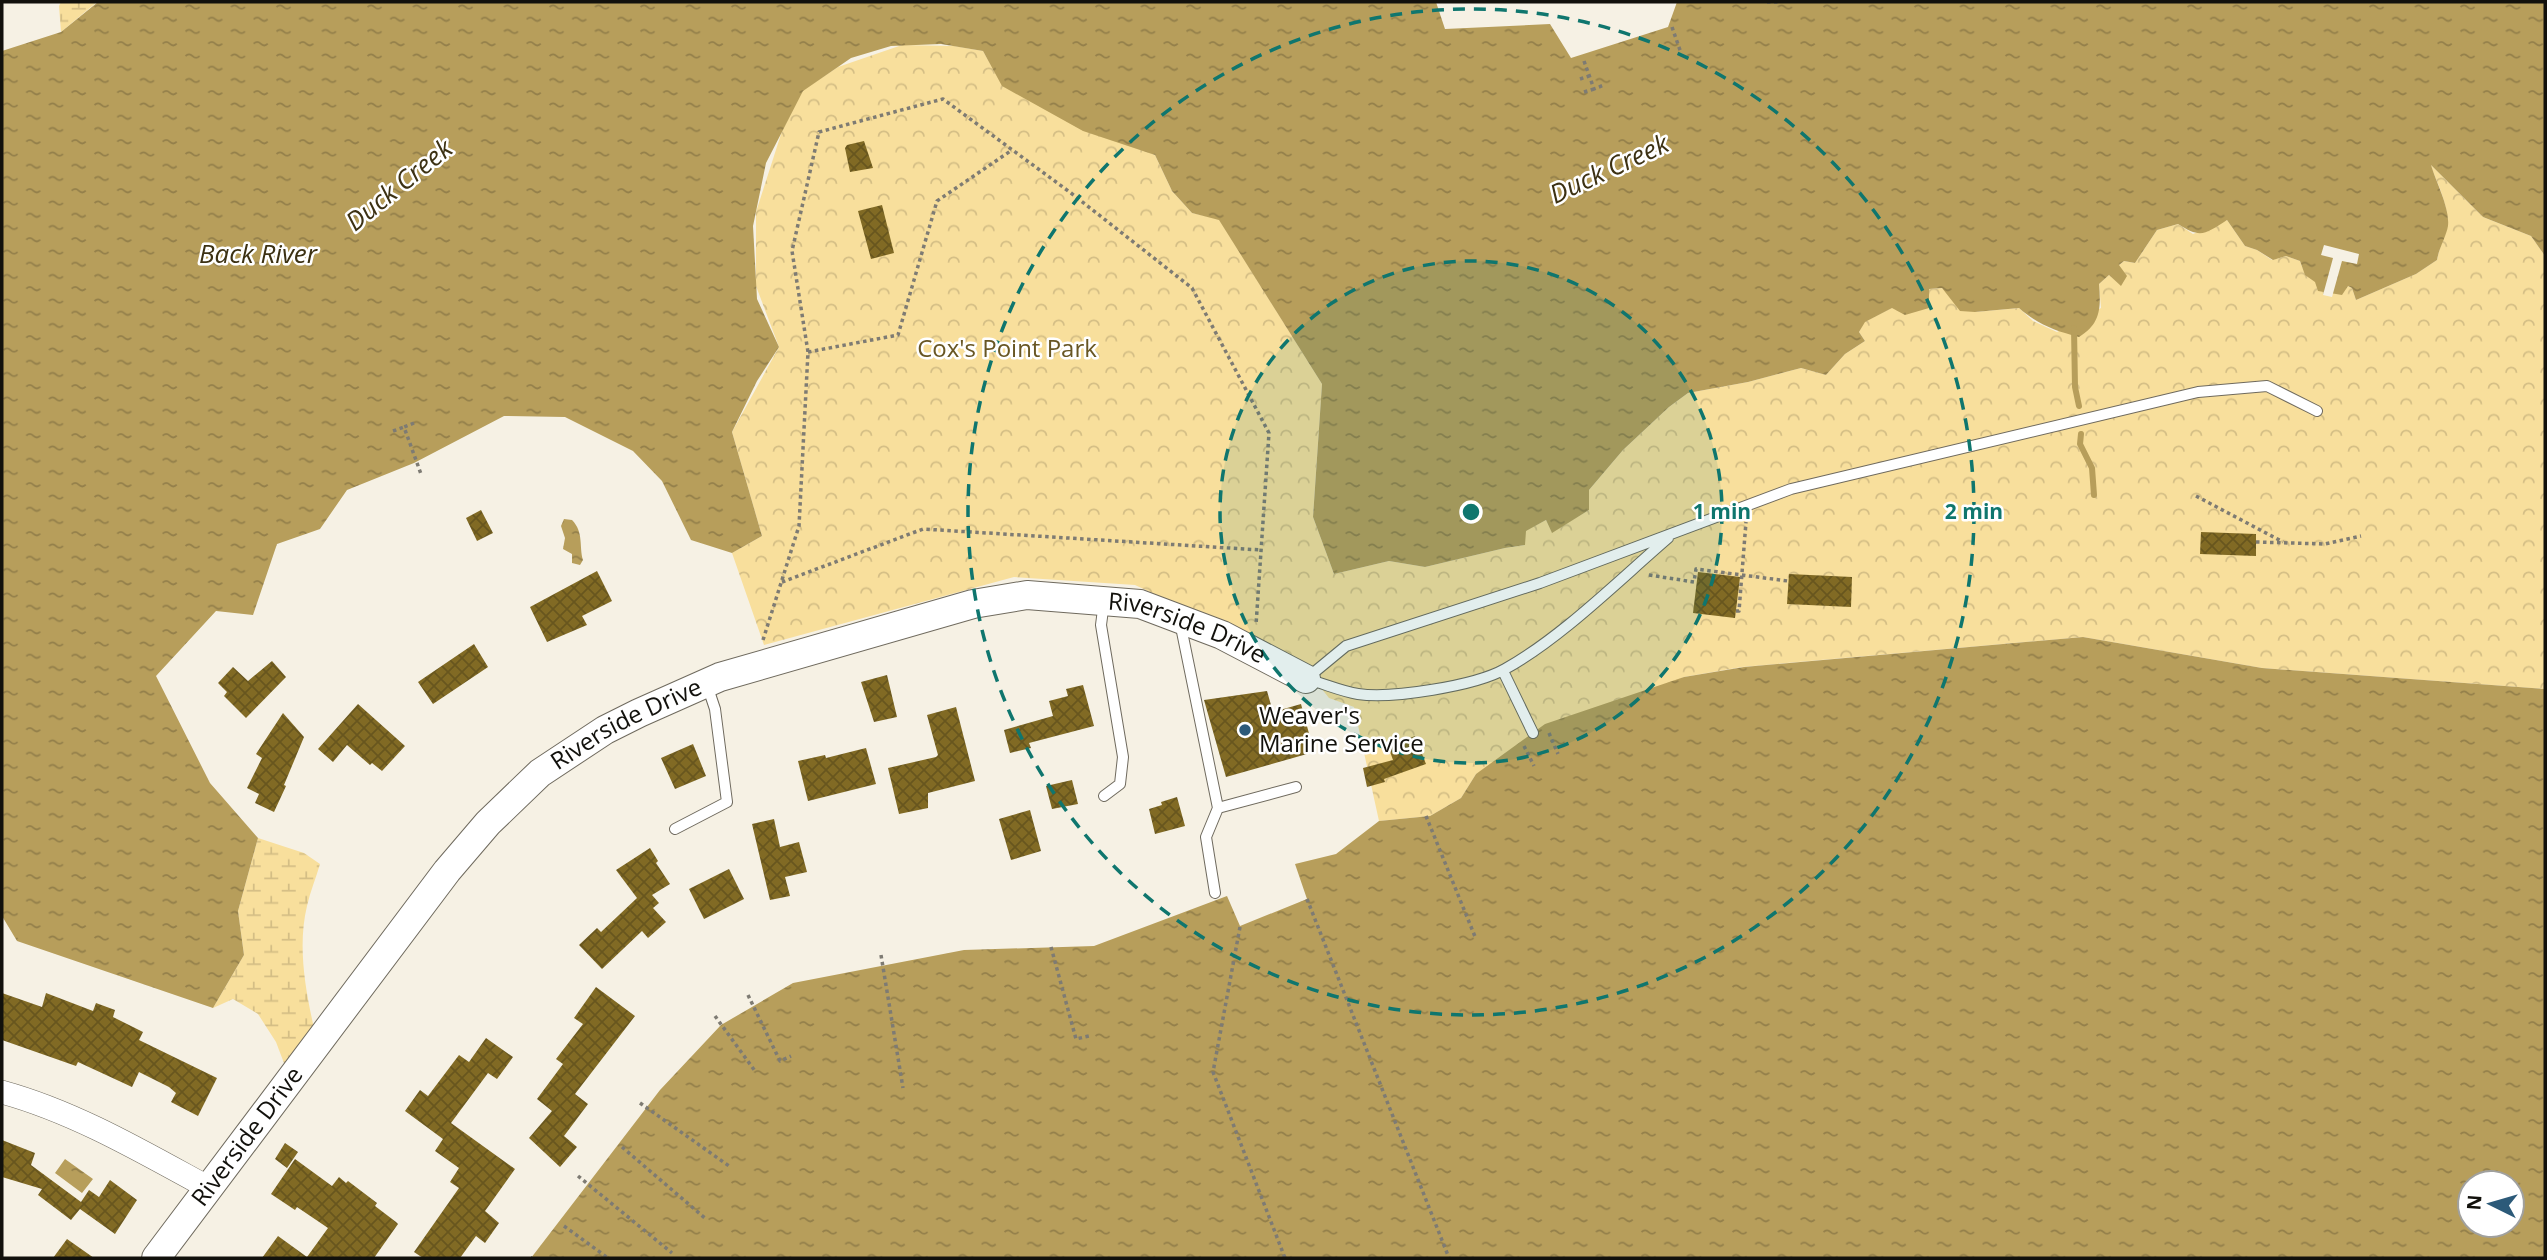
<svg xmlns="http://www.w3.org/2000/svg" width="2547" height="1260" font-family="'Open Sans',sans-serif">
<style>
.wetland{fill:url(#wetland-marsh)}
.park{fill:url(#park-crowns)}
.water{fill:url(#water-ripples);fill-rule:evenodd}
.pier{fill:#f6f1e4}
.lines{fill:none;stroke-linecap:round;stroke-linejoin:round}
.stream{stroke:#b79e5b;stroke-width:6}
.building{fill:url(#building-cross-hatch)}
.service-casing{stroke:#6f6a5e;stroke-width:12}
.minor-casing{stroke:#6f6a5e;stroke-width:24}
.tertiary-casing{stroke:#6f6a5e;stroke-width:30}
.path{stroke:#7e7b73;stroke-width:3.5;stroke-dasharray:3.5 3.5;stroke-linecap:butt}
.service{stroke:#fff;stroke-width:10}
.minor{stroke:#fff;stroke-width:23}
.tertiary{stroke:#fff;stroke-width:28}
.ring{fill:none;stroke:#0f766e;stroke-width:3.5;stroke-dasharray:12 9}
.poi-dot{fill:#2c5a79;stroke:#fff;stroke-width:2.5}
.labels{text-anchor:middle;stroke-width:5;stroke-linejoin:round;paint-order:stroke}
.park-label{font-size:24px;fill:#685623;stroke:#fff}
.street-label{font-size:24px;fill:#12110c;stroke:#fff}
.poi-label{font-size:24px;fill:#12110c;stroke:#fff;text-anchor:start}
.water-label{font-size:26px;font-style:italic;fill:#3c3113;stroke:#fff}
.centre{fill:#0f766e;stroke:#fff;stroke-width:3.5}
.ring-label{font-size:21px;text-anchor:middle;font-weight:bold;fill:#0f766e;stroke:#fff;stroke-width:5;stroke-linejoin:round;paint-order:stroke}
</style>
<defs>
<pattern id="wetland-marsh" width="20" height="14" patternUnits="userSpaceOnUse" patternTransform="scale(1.75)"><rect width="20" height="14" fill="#f8df9c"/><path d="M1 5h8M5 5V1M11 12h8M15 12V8" fill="none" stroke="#d4be85"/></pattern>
<pattern id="park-crowns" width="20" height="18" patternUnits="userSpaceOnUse" patternTransform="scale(1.75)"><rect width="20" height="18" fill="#f8df9c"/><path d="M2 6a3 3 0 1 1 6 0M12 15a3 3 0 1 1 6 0" fill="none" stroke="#d4be85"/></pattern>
<pattern id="water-ripples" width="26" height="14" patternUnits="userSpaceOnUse" patternTransform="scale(1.75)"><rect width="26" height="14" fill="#b79e5b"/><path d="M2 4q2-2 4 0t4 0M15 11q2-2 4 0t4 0" fill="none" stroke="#937f4a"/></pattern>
<pattern id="building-cross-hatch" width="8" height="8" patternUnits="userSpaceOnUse" patternTransform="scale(1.75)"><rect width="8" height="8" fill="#816a24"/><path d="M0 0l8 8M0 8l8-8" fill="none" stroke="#68561e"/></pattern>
</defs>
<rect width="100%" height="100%" fill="#f6f1e4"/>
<path class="wetland" d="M61,2H97L61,32L59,6Z
M258,838L304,853L320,864C316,878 310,892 307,906C297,948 306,992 315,1033L287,1071L276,1042L258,1014L233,999L213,1008L244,955L238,911Z"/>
<path class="park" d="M902,45L954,46L983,51L1003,86L1155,155L1172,191L1192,213L1219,219L1322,384L1313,517L1334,574L1389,561L1425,567L1505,548L1525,545V531L1546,520L1552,532L1589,510V490L1623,450L1669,407L1688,393L1748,382L1801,368L1826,375L1845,354L1865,341L1859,332L1864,322L1929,289L1942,288L1975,312L2019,308L2033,321L2057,332L2101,308L2099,284L2109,275L2121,285L2119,265L2124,261L2135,263L2157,230L2178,224L2193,234L2227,220L2245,246L2257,250L2272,260L2286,256L2300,261C2308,287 2324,283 2348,286L2352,288L2356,300L2416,274L2437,260C2439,248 2444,239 2447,228C2451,210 2436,180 2430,164L2483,217L2531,236L2545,256V689L2262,668L2083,637L1742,667L1684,677L1476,774L1461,798L1430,816L1379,821L1354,707L1329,698L1301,663L1135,585L1014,577L764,645L732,553L762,536L732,432L779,347L756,286V212L782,131L803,90L838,67Z"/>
<path class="water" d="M98,2H1436L1445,29L1550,24L1571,58L1668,27L1677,2H2545V256L2531,236L2483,217L2431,165C2436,182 2450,208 2448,226C2446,237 2439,248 2437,260L2416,274L2356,300L2352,288L2348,286L2342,295L2318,291L2315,282L2305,275L2300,261L2286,256L2273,260L2257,250L2245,246L2227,220C2205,234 2201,239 2178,224L2157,230L2135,263L2124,261L2119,265L2127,276L2121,286L2109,275L2099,284C2101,307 2101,324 2079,337C2055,331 2037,324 2019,308L1975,312L1960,311L1942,288L1929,289V308L1905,315L1892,308L1865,322L1859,332L1865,341L1845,354L1826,375L1801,368L1748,382L1688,393L1669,407L1623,450L1589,490V510L1552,533L1546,520L1526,531L1525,545L1505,548L1425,567L1389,561L1334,574L1313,517L1322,384L1219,220L1192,213L1172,191L1155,155L1083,131L1002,86L983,51L941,44L891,46L851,58L803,91L766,163L753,226L757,299L779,347L757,381L732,432L762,536L732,553L691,540L662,481L633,451L565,417L504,416L414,463L347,490L320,529L277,544L253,615L216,611L156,676L210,783L258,838L238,911L244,955L213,1008L17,941L2,916V51L61,32Z
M564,519L572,520C584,532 579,547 583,560L580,565L572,563V554L563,549L565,538L561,526Z
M2083,637L2262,668L2545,689V1258H531L660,1090L721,1025L793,983L964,950L1094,946L1227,896L1240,926L1307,899L1295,864L1336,854L1379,821L1430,816L1461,798L1476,774L1545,724L1684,677L1744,667ZM2470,1183H2512V1225H2470Z
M65,1159L93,1179L82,1193L55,1173Z"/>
<path class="pier" d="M2324,245L2359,254L2357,264L2342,261L2332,297L2323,295L2333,258L2321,255Z"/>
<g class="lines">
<path class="stream" d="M2074,328L2075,387L2079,406
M2081,434L2080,444L2092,468L2094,495"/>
</g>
<path class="building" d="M864,141L873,168L850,172L845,148L847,145Z
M882,205L894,253L871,259L858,211Z
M481,510L493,533L477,541L466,518Z
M2201,532L2256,534V556L2200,554Z
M597,571L612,601L582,616L587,625L547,642L530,607Z
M1698,572L1740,577L1735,618L1693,613Z
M1789,574L1852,577L1851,607L1787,604Z
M474,644L488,667L433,704L418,682Z
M272,661L286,677L246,718L224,696L227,692L218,683L233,667L248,681Z
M887,675L897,717L874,722L861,682Z
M1083,685L1094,726L1029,743L1031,748L1010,753L1004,730L1053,716L1049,701L1068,696L1066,689Z
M1267,691L1273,712L1301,704L1314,752L1226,777L1204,700Z
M358,704L405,746L382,771L372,763L370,765L347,745L333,762L318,749Z
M956,707L975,781L928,793V808L899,814L888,768L936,757L938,755L927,715Z
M283,713L304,737L284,785L286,786L274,812L255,803L259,794L247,788L262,758L256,754Z
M1415,736L1426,764L1384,779L1385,782L1367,787L1363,768L1393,760L1388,746Z
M693,744L706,776L675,789L661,758Z
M866,748L876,784L808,801L798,761L825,755L826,758Z
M1072,780L1078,804L1052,809L1046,786Z
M1177,797L1185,826L1155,834L1149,809L1162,805L1161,802Z
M1030,810L1041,851L1011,860L999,819Z
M774,819L780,847L799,842L807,872L785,877L790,896L770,900L752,824Z
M650,848L658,861L656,863L670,884L652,895L659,903L653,908L666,922L648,938L642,931L602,969L579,945L597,928L601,932L637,898L616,870Z
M729,869L744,899L704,919L689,889Z
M596,987L635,1016L575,1094L588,1104L564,1136L577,1147L560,1167L529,1138L552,1111L537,1099L563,1064L556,1059L583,1024L574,1018Z
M2,993L42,1007L46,993L93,1011L96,1003L115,1010L113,1017L143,1032L139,1040L217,1078L198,1116L171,1102L176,1093L169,1087L139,1072L132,1087L78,1062L76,1066L2,1040Z
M486,1038L513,1057L497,1079L488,1073L451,1123L515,1169L485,1211L499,1223L485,1243L476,1236L460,1258H423L414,1252L459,1188L450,1182L459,1168L435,1151L443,1139L405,1111L420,1090L428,1096L459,1055L469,1062Z
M2,1140L35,1153L31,1165L81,1202L89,1190L99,1197L110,1180L137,1200L115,1234L80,1209L71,1220L38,1195L42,1189L2,1177Z
M285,1143L298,1152L287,1168L275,1159Z
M295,1159L332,1186L339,1177L346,1183L348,1181L377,1203L375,1206L396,1222L398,1224L374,1258H262L278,1236L307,1257L328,1228L297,1207L295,1210L271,1194Z
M67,1239L94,1258H53Z"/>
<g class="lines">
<defs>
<path id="service" d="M1104,602L1101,625L1123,757L1120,784L1104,796
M1180,622L1218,808L1296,787
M1503,671L1533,733
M1306,679L1346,646L1540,583L1791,489L2198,392L2267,386L2317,411
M1306,679C1323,683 1340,691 1358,694C1391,699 1475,686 1505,669C1561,638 1618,581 1668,538
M675,829L727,802L715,709L707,685
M1215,893L1206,837L1218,808"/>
<path id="minor" d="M2,1092C75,1112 143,1152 209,1188"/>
<g id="tertiary">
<path id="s1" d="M156,1258L447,871L488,823L540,773L605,730L639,713L720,677L973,604L1027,595L1140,604L1222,635L1306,679"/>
</g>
</defs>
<use href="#service" class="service-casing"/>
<use href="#minor" class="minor-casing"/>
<use href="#tertiary" class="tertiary-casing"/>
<path class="path" d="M1767,2H1778
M1672,27L1681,53
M1584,61L1594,89L1604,85
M1580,79L1589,76
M1584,92L1594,89
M808,352L898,335L937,201L1012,150
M414,423L404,427L421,474
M393,431L404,427
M2196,496L2283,542
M2256,542L2325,544L2361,536
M1649,575L1694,582L1696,569L1788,581
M782,582L923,529L1261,550
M1736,611H1739L1746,522
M763,640L799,526L808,352L792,251L819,132L943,99L1071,193L1192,288L1269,433L1256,625
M1549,733L1558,754
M1524,746L1534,766
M1426,816L1476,939
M1307,899L1449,1258
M1240,927L1213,1072L1285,1258
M1051,947L1076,1039L1089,1036
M881,955L903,1088
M748,995L780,1061L791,1056
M715,1016L755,1071
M640,1103L729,1166
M622,1147L706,1219
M578,1176L672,1253
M564,1226L608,1258
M531,1258H532"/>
<use href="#service" class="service"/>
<use href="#minor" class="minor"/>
<use href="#tertiary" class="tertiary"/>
</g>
<circle cx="1471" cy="512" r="251" fill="#0f766e" fill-opacity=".12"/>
<g class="ring">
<circle cx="1471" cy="512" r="251"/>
<circle cx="1471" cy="512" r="503"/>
</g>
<circle class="poi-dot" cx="1245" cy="730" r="7"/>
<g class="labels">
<g class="park-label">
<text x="1007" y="357">Cox's Point Park</text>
</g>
<g class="street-label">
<text dy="8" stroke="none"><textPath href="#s1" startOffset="1307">Riverside Drive</textPath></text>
<text dy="8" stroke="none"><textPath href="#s1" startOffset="719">Riverside Drive</textPath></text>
<text dy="8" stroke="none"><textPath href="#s1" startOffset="152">Riverside Drive</textPath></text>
</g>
<g class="poi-label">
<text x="1259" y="724">Weaver's<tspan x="1259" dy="28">Marine Service</tspan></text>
</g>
<g class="water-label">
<text transform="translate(1609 169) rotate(-25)" y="9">Duck Creek</text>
<text transform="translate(399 185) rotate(-39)" y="9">Duck Creek</text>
<text x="258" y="263">Back River</text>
</g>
</g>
<circle cx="1471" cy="512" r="10" class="centre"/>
<g class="ring-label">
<text x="1722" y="519">1 min</text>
<text x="1974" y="519">2 min</text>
</g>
<rect width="2547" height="1260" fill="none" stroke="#12110c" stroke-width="7"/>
<g transform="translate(2491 1204) rotate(275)"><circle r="33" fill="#ffffff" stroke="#a0a09e" stroke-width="2"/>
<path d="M0-5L12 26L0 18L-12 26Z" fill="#2c5a79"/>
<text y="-10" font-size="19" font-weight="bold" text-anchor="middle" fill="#12110c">N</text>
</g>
</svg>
